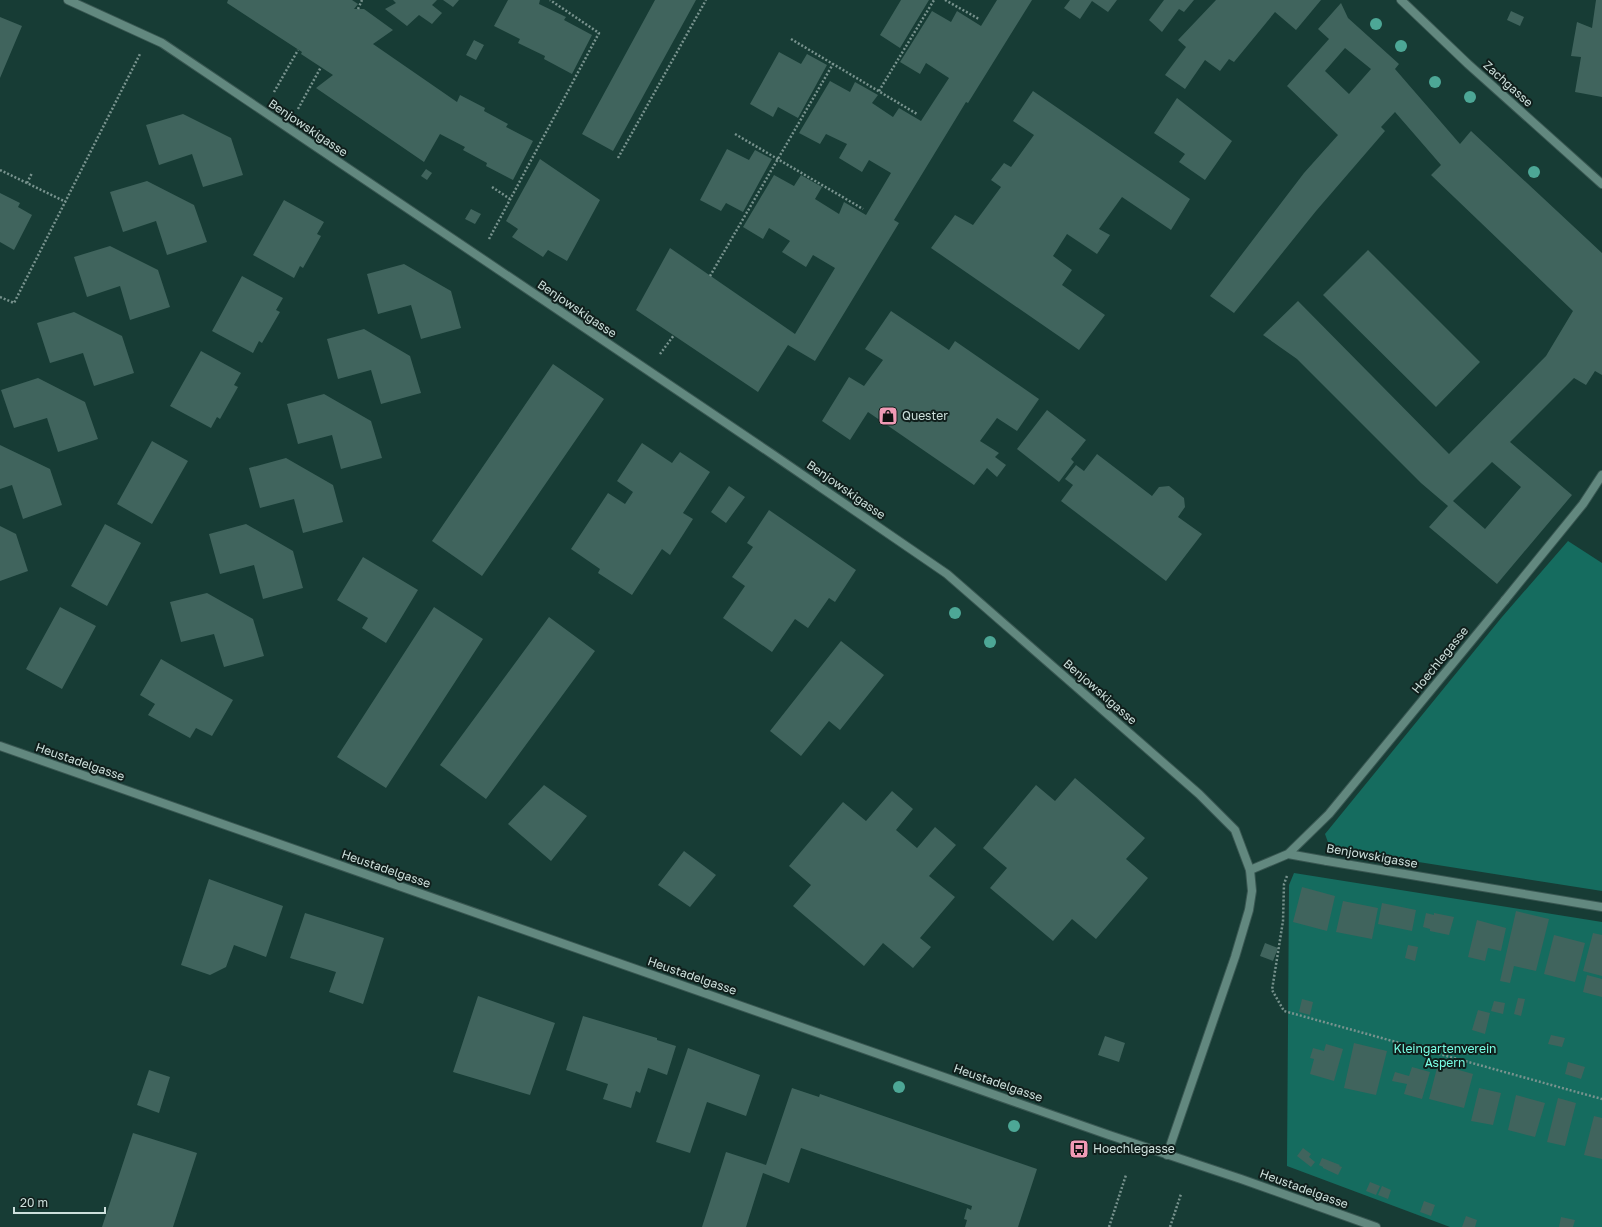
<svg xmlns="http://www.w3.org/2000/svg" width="1602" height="1227" font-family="'Golos Text',sans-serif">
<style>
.green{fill:#156c5f}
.building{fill:#40645d;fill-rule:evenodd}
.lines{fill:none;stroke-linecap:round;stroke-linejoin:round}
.pedestrian-casing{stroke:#395752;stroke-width:10}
.minor-casing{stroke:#395752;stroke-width:10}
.path{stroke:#78938e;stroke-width:2.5;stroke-dasharray:2 2;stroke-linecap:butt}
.pedestrian{stroke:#62887f;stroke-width:8}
.minor{stroke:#62887f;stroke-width:8}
.tree{fill:#4da796}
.labels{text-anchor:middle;stroke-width:4;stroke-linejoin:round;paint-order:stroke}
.street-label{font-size:12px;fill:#cde0dc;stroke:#101f1c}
.poi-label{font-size:12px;fill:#cde0dc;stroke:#101f1c;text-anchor:start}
.park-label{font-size:12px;fill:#7afee5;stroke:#101f1c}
</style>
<rect width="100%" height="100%" fill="#173c35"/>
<path class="green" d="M1568,541L1602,563V891L1330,848L1325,834L1502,617Z
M1294,873L1602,922V1227H1450L1287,1166L1289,885Z"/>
<path class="building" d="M228,0H352L358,4L354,9H364L393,30L373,44L457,102L460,95L485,108L484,111L508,124L506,127L533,141L513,180L486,166L487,163L463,150L465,147L440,134L424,162L316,88L333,75L301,54L302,52L227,3Z
M393,0H437L432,5L442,13L432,24L419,15L407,26L385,9L396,3Z
M443,0H459L453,7Z
M508,0H540L539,4L566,17L564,20L592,35L572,74L544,59L545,56L518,43L520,39L494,26Z
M655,0H696L613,151L582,134Z
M901,0H929L900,48L880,35Z
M997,0H1032L968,103L966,102L894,220L899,223L815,361L788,345L758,392L636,310L670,248L795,334L835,268L813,255L806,267L782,252L790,241L769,228L763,239L743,227L774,175L794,186L801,175L822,187L815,199L839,214L844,202L866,215L891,173L869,160L862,172L839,158L847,144L826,134L820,144L799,133L830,81L850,92L855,82L878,95L872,103L893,117L899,108L921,121L949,78L926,63L920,74L900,62L932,11L951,22L957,11L981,26Z
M1070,0H1117L1108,12L1092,1L1080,19L1064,8Z
M1164,0H1194L1184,12L1179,9L1162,32L1149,20Z
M1216,0H1321L1296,30L1275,12L1234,62L1229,59L1220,71L1205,60L1185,89L1165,75L1186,47L1178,40Z
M1596,0H1602V97L1575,92L1581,57L1571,56L1577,22L1592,28Z
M1341,3L1348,18L1399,64L1395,69L1460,144L1471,131L1602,253V375L1595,371L1586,385L1574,378L1510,442L1572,495L1497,584L1429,527L1448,506L1421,483L1297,359L1263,335L1298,301L1449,454L1546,356L1573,311L1431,175L1441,165L1395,112L1381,127L1385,131L1316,211L1234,313L1210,296L1304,173L1338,135L1287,86L1329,39L1318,29ZM1345,48L1371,69L1349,94L1325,71ZM1492,462L1521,487L1485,529L1453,501Z
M1511,11L1524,17L1520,26L1507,20Z
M0,17L22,26L0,78Z
M474,40L484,45L476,60L466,55Z
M779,52L801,64L807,54L827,65L798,118L778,107L773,117L750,104Z
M1033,91L1190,199L1171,230L1122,197L1099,229L1110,235L1097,254L1067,234L1053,256L1072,270L1062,285L1105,315L1079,350L931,248L955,215L973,225L1001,187L991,180L1004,163L1011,167L1034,135L1013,121Z
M1177,98L1232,141L1205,180L1179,162L1185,154L1154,133Z
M183,114L231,138L243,175L203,187L192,154L159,165L146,125Z
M727,149L749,160L755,150L772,159L743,212L726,203L721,211L700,200Z
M540,159L600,200L567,261L548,250L543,257L512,237L518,229L506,221Z
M426,169L432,173L427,180L421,176Z
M147,181L194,205L207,242L167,255L156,221L123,232L110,192Z
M0,193L20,203L18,207L32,215L14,250L0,242Z
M284,200L324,222L317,234L321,236L303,268L300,266L294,278L253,255Z
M471,209L481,214L475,224L465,219Z
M110,246L158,270L170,307L130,320L120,286L87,297L74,257Z
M1368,250L1480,362L1436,407L1323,295Z
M404,264L451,291L461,328L421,339L411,305L378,314L367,274Z
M242,276L283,298L276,310L280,312L262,343L259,341L253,353L212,331Z
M891,311L949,350L955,341L1039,399L1017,431L997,418L980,441L999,453L995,457L1006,465L997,477L987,468L974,485L868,412L850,440L822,421L849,377L864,386L883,360L865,349Z
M74,312L122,336L134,373L94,386L83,353L50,363L37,323Z
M364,329L410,356L421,393L381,404L371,370L338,379L327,339Z
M201,351L241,373L234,385L238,387L220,419L217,417L211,428L170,406Z
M553,364L604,399L482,576L432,541Z
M38,378L85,402L98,439L58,452L47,418L14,428L1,390Z
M324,394L371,421L382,458L341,469L332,435L298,444L287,404Z
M1047,410L1086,440L1071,459L1074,462L1059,482L1017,449Z
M152,441L188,461L152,524L117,504Z
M642,443L672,463L680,452L710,472L683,513L693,519L670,555L662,549L632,595L598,573L600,569L571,549L608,493L625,504L633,492L617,481Z
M0,445L50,469L62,505L23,519L12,485L0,489Z
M1097,454L1152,496L1159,487L1169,486L1184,498L1185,507L1178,517L1202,534L1166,581L1061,501L1073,485L1065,479L1076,465L1084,471Z
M286,458L333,485L343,522L303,533L294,499L260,508L249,468Z
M729,486L745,497L726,523L711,512Z
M769,510L856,570L835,602L829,598L808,628L795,619L772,652L723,618L745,586L732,577L753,547L747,543Z
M105,524L141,543L107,606L71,586Z
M246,524L293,551L303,588L263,599L254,565L220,574L209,534Z
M0,526L16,534L28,571L0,581Z
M363,557L418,590L386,643L362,628L368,618L337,600Z
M207,593L253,619L264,656L224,667L214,634L181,642L170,602Z
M60,607L96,626L62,689L26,669Z
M434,607L483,639L386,788L337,757Z
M549,617L595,651L486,799L440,765Z
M841,641L884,675L840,730L829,721L801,756L770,731Z
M161,659L233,700L212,736L196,728L190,738L148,715L155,704L140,695Z
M1075,778L1145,838L1126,859L1148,878L1096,939L1072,919L1053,941L990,888L1007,868L983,848L1036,785L1055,801Z
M544,785L587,816L551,861L508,824Z
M892,791L913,809L896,830L917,848L935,827L956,845L929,876L955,897L920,938L931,947L913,968L883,943L864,966L793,906L811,885L789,866L843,802L866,821Z
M684,851L716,875L690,907L658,885Z
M209,879L283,906L266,957L234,945L226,967L210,975L181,965Z
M1302,887L1335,896L1327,931L1293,922Z
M1343,901L1378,908L1372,939L1336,932Z
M1382,903L1416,910L1412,931L1378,924Z
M1516,911L1549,919L1536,971L1514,966L1510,983L1500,981Z
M305,913L384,938L363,1004L329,992L336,972L290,958Z
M1426,913L1434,915V913L1454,917L1449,935L1430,931V929L1423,927Z
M1477,920L1506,928L1501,951L1488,948L1485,961L1468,957Z
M1593,933L1602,935V976L1583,971Z
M1554,935L1585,943L1575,982L1544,974Z
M1265,943L1278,948L1273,961L1260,956Z
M1408,945L1418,947L1415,961L1405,958Z
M1587,975L1602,979V997L1583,992Z
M478,996L555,1023L530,1095L453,1072Z
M1518,998L1525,999L1521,1016L1514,1014Z
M1302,999L1313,1002L1310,1015L1299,1012Z
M1494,1001L1505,1003L1503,1014L1491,1011Z
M1478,1010L1490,1013L1485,1034L1472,1030Z
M583,1016L657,1038V1040L676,1046L667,1075L648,1068L640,1093L636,1091L631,1108L603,1099L608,1084L566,1070Z
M1551,1035L1565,1038L1562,1047L1548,1044Z
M1105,1036L1125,1043L1119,1062L1098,1055Z
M1354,1043L1387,1051L1376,1095L1344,1088Z
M1326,1044L1343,1049L1334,1081L1310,1074L1314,1059L1310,1058L1313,1048L1324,1051Z
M688,1048L760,1075L746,1116L707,1102L690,1153L656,1142Z
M1568,1062L1585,1067L1581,1079L1565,1074Z
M1438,1064L1473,1074L1464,1108L1429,1099Z
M1412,1067L1430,1072L1422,1099L1404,1094L1407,1084L1392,1081L1395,1072L1409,1076Z
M149,1070L170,1077L159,1113L137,1105Z
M792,1088L819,1097L820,1094L1037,1169L1018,1227H965L967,1220L964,1219L967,1208L971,1210L972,1206L801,1148L789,1183L763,1173L746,1227H702L726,1152L766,1165Z
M1479,1088L1501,1093L1493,1125L1471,1121Z
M1516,1095L1545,1103L1535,1137L1508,1130Z
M1558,1098L1576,1103L1565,1146L1547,1142Z
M1594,1116L1602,1118V1159L1584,1155Z
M133,1133L197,1153L173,1227H102Z
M1303,1148L1311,1154L1309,1157L1315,1162L1311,1167L1297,1156Z
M1322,1158L1340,1165L1339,1166L1342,1167L1338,1175L1323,1168V1167L1319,1165Z
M1370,1182L1380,1186L1376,1195L1366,1191Z
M1382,1186L1391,1190L1388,1199L1378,1195Z
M1424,1201L1435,1205L1431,1216L1420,1212Z
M1466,1216L1477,1220L1475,1227H1462Z
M1561,1217L1575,1220L1573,1227H1559Z"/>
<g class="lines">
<defs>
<path id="pedestrian" d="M1288,854L1329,814L1505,600
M1250,870L1288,854L1327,861"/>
<path id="minor" d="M68,0L162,43L772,454L947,574L1199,794L1235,830L1250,870L1252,891L1249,910L1235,957L1167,1155
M1401,0L1468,64L1602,184
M1505,600L1583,504L1602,475
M0,746L1109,1135L1241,1179L1376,1227
M1327,861L1602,907"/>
</defs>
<use href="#pedestrian" class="pedestrian-casing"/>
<use href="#minor" class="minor-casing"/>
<path class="path" d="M945,0L979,19
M358,9L362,0
M791,39L917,114
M879,91L934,0
M274,92L298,50
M298,109L321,67
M735,134L863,209
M618,158L706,0
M0,170L66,202
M27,183L32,173
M492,187L510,199
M489,239L599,33L550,0
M710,276L833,64
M0,297L14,303L140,54
M660,354L674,335
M1287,876L1284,884L1283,921L1272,990L1284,1011L1602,1099
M1109,1227L1126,1175
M1170,1227L1181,1194"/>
<use href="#pedestrian" class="pedestrian"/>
<use href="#minor" class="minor"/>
</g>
<g class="tree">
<circle cx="1376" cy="24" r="6"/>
<circle cx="1401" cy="46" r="6"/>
<circle cx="1435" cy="82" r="6"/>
<circle cx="1470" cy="97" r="6"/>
<circle cx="1534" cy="172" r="6"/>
<circle cx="955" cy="613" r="6"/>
<circle cx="990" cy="642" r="6"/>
<circle cx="899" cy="1087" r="6"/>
<circle cx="1014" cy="1126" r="6"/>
</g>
<defs>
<symbol id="shop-square" viewBox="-11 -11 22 22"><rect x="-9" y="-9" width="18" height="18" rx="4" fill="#f09ab5" stroke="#101f1c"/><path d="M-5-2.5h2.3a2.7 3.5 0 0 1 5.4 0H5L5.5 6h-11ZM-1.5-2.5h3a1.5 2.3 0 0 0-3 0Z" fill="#111"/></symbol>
<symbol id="bus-square" viewBox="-11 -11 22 22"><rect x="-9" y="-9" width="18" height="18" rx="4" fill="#f09ab5" stroke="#101f1c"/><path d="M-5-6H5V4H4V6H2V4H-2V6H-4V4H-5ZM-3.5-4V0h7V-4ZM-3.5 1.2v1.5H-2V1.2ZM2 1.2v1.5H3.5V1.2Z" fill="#111"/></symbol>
</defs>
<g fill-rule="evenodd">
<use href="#shop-square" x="877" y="405" width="22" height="22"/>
<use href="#bus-square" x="1068" y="1138" width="22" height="22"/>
</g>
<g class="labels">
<g class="street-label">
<text transform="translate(1508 84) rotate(42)" y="4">Zachgasse</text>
<text transform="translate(308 128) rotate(34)" y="4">Benjowskigasse</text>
<text transform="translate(577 309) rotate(34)" y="4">Benjowskigasse</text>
<text transform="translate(846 490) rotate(35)" y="4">Benjowskigasse</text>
<text transform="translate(1440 660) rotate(-51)" y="4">Hoechlegasse</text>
<text transform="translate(1100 692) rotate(41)" y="4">Benjowskigasse</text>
<text transform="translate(80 762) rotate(19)" y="4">Heustadelgasse</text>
<text transform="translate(1372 856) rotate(10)" y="4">Benjowskigasse</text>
<text transform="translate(386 869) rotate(19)" y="4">Heustadelgasse</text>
<text transform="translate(692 976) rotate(19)" y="4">Heustadelgasse</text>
<text transform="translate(998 1083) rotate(19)" y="4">Heustadelgasse</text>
<text transform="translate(1304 1189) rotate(20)" y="4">Heustadelgasse</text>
</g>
<g class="poi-label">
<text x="902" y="420">Quester</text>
<text x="1093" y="1153">Hoechlegasse</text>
</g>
<g class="park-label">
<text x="1445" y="1053">Kleingartenverein<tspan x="1445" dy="14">Aspern</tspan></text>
</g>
</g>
<path d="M14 1207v6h91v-6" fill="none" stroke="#cde0dc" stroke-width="2"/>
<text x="20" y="1207" font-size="12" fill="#cde0dc" stroke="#101f1c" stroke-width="3" paint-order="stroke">20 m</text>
</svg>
